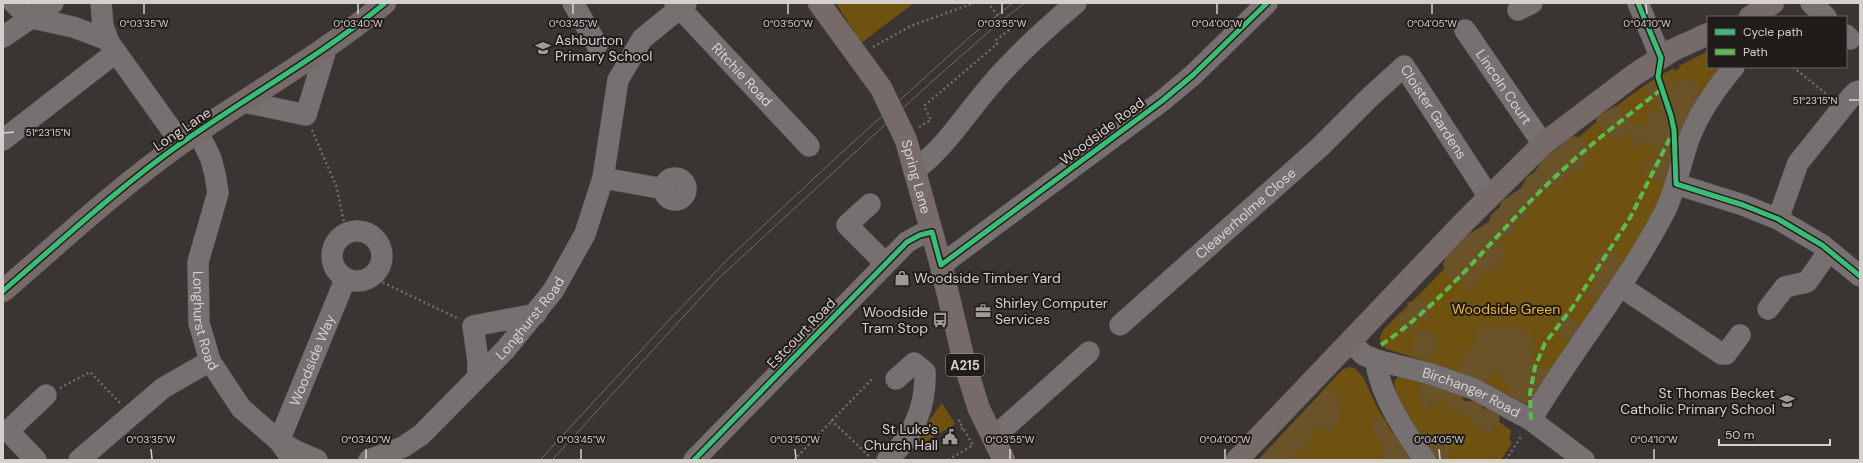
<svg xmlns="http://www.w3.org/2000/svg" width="1863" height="463" font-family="'DM Sans',sans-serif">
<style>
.green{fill:#6f520f}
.forest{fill:#6a5328}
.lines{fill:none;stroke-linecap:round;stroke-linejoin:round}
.minor-casing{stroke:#585451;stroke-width:22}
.major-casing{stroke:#585451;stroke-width:23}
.path{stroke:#706c6a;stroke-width:2.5;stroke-dasharray:2 3;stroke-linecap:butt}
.minor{stroke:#767170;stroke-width:21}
.major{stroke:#766b68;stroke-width:22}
.tram{stroke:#716d6b;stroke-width:1}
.major-bridge-casing{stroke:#585451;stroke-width:23;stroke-linecap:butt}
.major-bridge{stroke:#766b68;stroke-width:22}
.quiet{stroke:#5cbc4b;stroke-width:4;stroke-dasharray:8 4;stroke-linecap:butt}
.cycleway-casing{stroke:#211c1a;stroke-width:8}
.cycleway{stroke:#3abd76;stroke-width:5}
.ticks{fill:none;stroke:#d6d0cd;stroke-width:1.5}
.labels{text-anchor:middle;stroke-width:4;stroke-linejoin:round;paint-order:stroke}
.shield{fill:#211c1a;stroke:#a09a97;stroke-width:1}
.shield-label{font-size:13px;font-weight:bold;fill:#d6d0cd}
.poi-label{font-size:14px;fill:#d6d0cd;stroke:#211c1a;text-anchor:start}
.street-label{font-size:14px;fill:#d6d0cd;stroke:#211c1a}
.park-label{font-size:14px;fill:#f3b62e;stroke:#211c1a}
.ticks-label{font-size:10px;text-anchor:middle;fill:#d6d0cd;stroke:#211c1a;stroke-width:4;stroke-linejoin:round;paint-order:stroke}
</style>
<rect width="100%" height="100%" fill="#3a3532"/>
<path class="green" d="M836,3H914L861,43Z
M1708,51V67H1724L1658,207L1598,307L1531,405L1453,370L1387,349L1381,345L1380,337L1384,329C1456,260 1521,183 1599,120C1623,101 1646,82 1674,68L1675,71L1680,68L1679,66Z
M1350,367L1354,368L1363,377L1379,411L1410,460H1258L1342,370Z
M1399,376C1440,383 1477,407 1511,430L1509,438L1512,443L1501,460H1434L1397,397L1394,381Z
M942,403L955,424L908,452L907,450Z"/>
<path class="forest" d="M1689,79L1698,84L1697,87L1699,89L1698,94L1702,99L1667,183H1658C1652,176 1644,172 1644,163L1653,161L1658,156L1654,145L1642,142L1634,150L1631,145L1634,139V134C1626,134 1622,140 1614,140L1610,134L1606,135L1602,133L1601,125L1595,120L1601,114L1615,106L1627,113L1632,124C1639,121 1643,126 1649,124L1646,116L1647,112L1661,110L1659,104L1645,93L1647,84C1656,80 1665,79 1673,84L1679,80Z
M1575,136L1584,141L1590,150L1582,171L1573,173L1568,172L1564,183C1559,184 1556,186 1552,187L1548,192C1534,196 1533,206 1527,218L1517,221L1513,234L1506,236L1500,239L1499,243L1504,246L1505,251L1500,266L1493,271H1483C1482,280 1479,285 1470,289L1460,283L1457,276L1451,279L1447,276L1443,264L1448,253L1459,240L1489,222L1491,215L1500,207L1502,201L1521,188L1527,177L1534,173L1545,156L1559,147C1562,140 1568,137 1575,136Z
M1607,250L1619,255C1621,269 1607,302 1589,297L1587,291L1593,287V278L1598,272L1595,266L1596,258Z
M1421,299L1429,304L1432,315L1426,322H1423L1419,318L1417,321L1416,329L1407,333L1401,330L1399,316L1409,310L1407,303Z
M1563,314L1572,317L1580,326L1573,338H1563L1554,323L1556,316Z
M1485,324C1492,327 1498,331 1504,326L1514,327L1518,330L1521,328L1524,331H1528L1534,339L1531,344L1537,352L1531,359L1529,366L1534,365L1545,370L1552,363H1557L1528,405L1513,398L1505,383L1497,373C1489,373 1487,379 1484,386L1459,374C1460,360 1465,352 1475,342L1476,328H1479L1480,325Z
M1425,327L1429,332H1433L1438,336L1437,352L1430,357L1416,355L1409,346L1411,343L1415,342L1416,333Z
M1424,380L1461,391L1464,403C1472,398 1480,403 1484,409C1492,406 1497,411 1500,418L1496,429L1487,435L1485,434L1483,430C1474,427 1471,416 1462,412L1458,416L1442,400L1433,403L1427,411H1425L1417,394L1420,391L1419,383Z
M1324,390H1331L1337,393L1341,413L1339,426L1329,433L1324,428H1316L1305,450L1297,451L1292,460H1258Z
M1372,417H1378L1387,421L1389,432L1393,435L1397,434L1412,459L1411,460H1385C1382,454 1383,449 1381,444C1378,436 1372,430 1370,422Z
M1438,431L1443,432C1451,441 1453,450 1446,460H1437L1429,455C1428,445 1429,436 1438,431Z"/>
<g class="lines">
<defs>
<g id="minor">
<path d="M14,3L24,13L32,18L73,27L108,40L103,26L101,3"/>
<path d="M573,3L597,45"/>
<path id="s1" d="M675,3L809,146"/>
<path d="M1638,3L1661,58"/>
<path d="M1811,3L1826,17"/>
<path d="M1518,10L1532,3"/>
<path id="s2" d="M1465,30L1543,144"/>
<path d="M1846,35L1850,39"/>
<path d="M3,37L53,3"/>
<path d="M108,41L181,143"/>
<path d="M244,102L306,115L327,46"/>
<path id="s3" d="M195,134L204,144L211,159L215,174L218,193L198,262L199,323L210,361L241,408L279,441L296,451L317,460"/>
<path d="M3,140L115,53"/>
<path d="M914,171C945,148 965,115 990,86C1016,55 1045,29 1076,3"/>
<path d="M603,178L664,189"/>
<circle cx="675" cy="189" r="11"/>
<path d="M1676,184L1743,205L1778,219L1822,245L1860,276"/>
<path d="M870,204L847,225L885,263"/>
<path d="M1778,219L1798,163L1851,97L1856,92L1860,91"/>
<circle cx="357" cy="256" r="25"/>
<path d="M941,265L1162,101L1193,75L1267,3"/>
<path d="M1620,286L1722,354H1726L1740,335"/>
<path d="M1768,309L1785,287L1807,282L1829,251"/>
<path id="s4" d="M1120,325L1320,147L1369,98L1404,66L1489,197"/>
<path id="s5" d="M1350,342L1364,355L1376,360L1431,374L1474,389L1531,420L1584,460"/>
<path d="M1376,360C1378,392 1406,434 1425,460"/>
<path d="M478,377V361L473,326L536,314"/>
<path d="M1531,420C1572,350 1626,286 1664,213C1676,190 1680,164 1689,139C1699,113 1716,88 1734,67"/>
<path d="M993,438L1089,352"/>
<path id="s6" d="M287,452L279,441L345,280"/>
<path d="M36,460L8,431L46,395"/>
<path d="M79,460L163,388L210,361"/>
<path id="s7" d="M369,460L403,447L421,435L505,350L553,291L585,234L603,178L618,80L642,39L686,3"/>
<path d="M694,460L907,242L920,235L932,232"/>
<path d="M887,460C913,437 926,407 925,372L914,363L896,379"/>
</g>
<g id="major">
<path d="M819,3L881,88"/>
<path d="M1750,17L1773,3"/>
<path id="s8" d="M906,140L941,265L965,365L979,409L1004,460"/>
<path d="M3,291C61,241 118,188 180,144C248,96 321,56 385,3"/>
<path d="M1237,460L1465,221L1543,144L1634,75L1673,50L1708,34"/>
</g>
</defs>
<use href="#minor" class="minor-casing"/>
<use href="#major" class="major-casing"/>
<path class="path" d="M873,47L911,26L974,3
M1793,67L1830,97
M1659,80L1671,116L1673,128
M919,127L931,120L924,106L997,44L995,41L1009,30L988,3
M312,130L337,188L346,233
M376,275L384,283L459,319
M60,388L90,372L120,403
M831,420L870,457
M961,429L963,428L959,421L963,418
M794,460L874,377
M948,460L973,445L963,428
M1506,460L1522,435"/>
<use href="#minor" class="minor"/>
<use href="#major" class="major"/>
<path class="tram" d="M540,460L670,319L732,255L840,154L972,35L1013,3
M552,460L718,279L928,85L1002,20L1025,3"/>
<defs>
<path id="major-bridge" d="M881,88L906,140"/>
</defs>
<use href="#major-bridge" class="major-bridge-casing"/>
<use href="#major-bridge" class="major-bridge"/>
<path class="quiet" d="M1381,345C1449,299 1497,231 1556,176C1589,145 1626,117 1662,89
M1531,420L1530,393L1535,367L1545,343L1572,308L1631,216L1673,132"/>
<defs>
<path id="cycleway" d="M1638,3L1661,58L1658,77L1671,116L1674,130L1676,184L1743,205L1778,219L1822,245L1860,276
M3,291C61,241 118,188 180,144C248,96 321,56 385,3
M694,460L907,242L920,235L932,232L941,265L1162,101L1193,75L1267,3"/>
</defs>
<use href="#cycleway" class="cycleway-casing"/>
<use href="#cycleway" class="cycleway"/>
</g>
<path class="ticks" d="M144,4V14M358,4V14M573,4V14M788,4V14M1002,4V14M1217,4V14M1432,4V14M1646,4L1647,14M1849,100H1859M4,133L14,132M151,449L152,459M366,449V459M581,449V459M795,449L796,459M1010,449V459M1225,449V459M1439,449L1440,459M1654,449V459"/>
<defs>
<symbol id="school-bare" viewBox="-9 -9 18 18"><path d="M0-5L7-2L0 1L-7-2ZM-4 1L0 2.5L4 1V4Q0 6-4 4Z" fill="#9f9a97" stroke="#211c1a" stroke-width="2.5" paint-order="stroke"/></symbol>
<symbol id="shop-bare" viewBox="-9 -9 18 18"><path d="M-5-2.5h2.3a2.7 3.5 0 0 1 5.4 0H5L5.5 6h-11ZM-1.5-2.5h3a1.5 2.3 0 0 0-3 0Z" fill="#9f9a97" stroke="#211c1a" stroke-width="2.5" paint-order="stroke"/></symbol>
<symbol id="office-bare" viewBox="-9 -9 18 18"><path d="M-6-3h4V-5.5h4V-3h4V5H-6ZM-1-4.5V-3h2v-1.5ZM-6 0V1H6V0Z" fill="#9f9a97" stroke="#211c1a" stroke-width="2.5" paint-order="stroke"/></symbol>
<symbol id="bus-bare" viewBox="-9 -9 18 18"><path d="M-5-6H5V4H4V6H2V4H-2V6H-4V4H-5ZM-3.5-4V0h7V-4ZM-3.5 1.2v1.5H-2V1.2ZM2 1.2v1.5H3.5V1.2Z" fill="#9f9a97" stroke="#211c1a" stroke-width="2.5" paint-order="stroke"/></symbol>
<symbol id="civic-bare" viewBox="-9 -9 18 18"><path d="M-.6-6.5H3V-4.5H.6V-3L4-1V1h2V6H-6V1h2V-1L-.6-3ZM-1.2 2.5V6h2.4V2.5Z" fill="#9f9a97" stroke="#211c1a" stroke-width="2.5" paint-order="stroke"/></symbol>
</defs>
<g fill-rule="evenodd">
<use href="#school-bare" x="532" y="37" width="22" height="22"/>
<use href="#shop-bare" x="891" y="267" width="22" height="22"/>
<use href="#office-bare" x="972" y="300" width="22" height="22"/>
<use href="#bus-bare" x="929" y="309" width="22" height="22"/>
<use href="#school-bare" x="1776" y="390" width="22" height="22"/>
<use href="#civic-bare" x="939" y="426" width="22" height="22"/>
</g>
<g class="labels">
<rect class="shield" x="946" y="354" width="38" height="22" rx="3"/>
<g class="shield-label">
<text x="965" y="370">A215</text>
</g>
<g class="poi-label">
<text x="555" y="45">Ashburton<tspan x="555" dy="16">Primary School</tspan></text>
<text x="914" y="283">Woodside Timber Yard</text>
<text x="995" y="308">Shirley Computer<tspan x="995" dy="16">Services</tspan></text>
<text x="928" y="317" text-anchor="end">Woodside<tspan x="928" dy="16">Tram Stop</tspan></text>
<text x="1775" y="398" text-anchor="end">St Thomas Becket<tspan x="1775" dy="16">Catholic Primary School</tspan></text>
<text x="938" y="434" text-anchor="end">St Luke's<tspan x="938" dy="16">Church Hall</tspan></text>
</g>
<g class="street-label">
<text dy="5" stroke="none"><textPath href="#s1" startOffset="98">Ritchie Road</textPath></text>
<text dy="5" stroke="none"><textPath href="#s2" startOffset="69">Lincoln Court</textPath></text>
<text dy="5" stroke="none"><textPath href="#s4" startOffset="439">Cloister Gardens</textPath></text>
<text transform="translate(182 129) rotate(-34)" y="5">Long Lane</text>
<text transform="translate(1102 131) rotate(-37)" y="5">Woodside Road</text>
<text dy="5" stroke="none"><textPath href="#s8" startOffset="38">Spring Lane</textPath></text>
<text dy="5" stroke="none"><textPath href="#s4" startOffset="168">Cleaverholme Close</textPath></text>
<text dy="5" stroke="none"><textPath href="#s7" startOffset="218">Longhurst Road</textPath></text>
<text dy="5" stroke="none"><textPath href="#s3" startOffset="196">Longhurst Road</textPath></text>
<text transform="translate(801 333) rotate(-46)" y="5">Estcourt Road</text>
<text dy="5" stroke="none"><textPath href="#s6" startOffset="101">Woodside Way</textPath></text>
<text dy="5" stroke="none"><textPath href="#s5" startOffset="133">Birchanger Road</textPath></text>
</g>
<g class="park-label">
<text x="1506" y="314">Woodside Green</text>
</g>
</g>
<g class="ticks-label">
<text x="144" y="27">0°03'35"W</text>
<text x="358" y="27">0°03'40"W</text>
<text x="573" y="27">0°03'45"W</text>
<text x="788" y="27">0°03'50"W</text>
<text x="1002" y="27">0°03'55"W</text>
<text x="1217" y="27">0°04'00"W</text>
<text x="1432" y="27">0°04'05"W</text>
<text x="1647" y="27">0°04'10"W</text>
<text x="1815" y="104">51°23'15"N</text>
<text x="48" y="136">51°23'15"N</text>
<text x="151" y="443">0°03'35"W</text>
<text x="366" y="443">0°03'40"W</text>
<text x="581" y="443">0°03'45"W</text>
<text x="795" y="443">0°03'50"W</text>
<text x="1010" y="443">0°03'55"W</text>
<text x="1225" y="443">0°04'00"W</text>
<text x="1439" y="443">0°04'05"W</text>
<text x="1654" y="443">0°04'10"W</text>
</g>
<rect width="1863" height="463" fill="none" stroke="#d6d0cd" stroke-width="8"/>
<rect x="1707" y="16" width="140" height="52" fill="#211c1a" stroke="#696462"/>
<rect x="1715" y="29" width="20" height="6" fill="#3abd76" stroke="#696462"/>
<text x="1743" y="36" font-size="12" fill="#d6d0cd">Cycle path</text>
<rect x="1715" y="49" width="20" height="6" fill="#5cbc4b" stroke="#696462"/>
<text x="1743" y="56" font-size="12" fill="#d6d0cd">Path</text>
<path d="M1719 439v6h111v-6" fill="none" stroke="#d6d0cd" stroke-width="2"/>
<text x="1725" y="439" font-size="12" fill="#d6d0cd" stroke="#211c1a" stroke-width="3" paint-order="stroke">50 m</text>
</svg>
